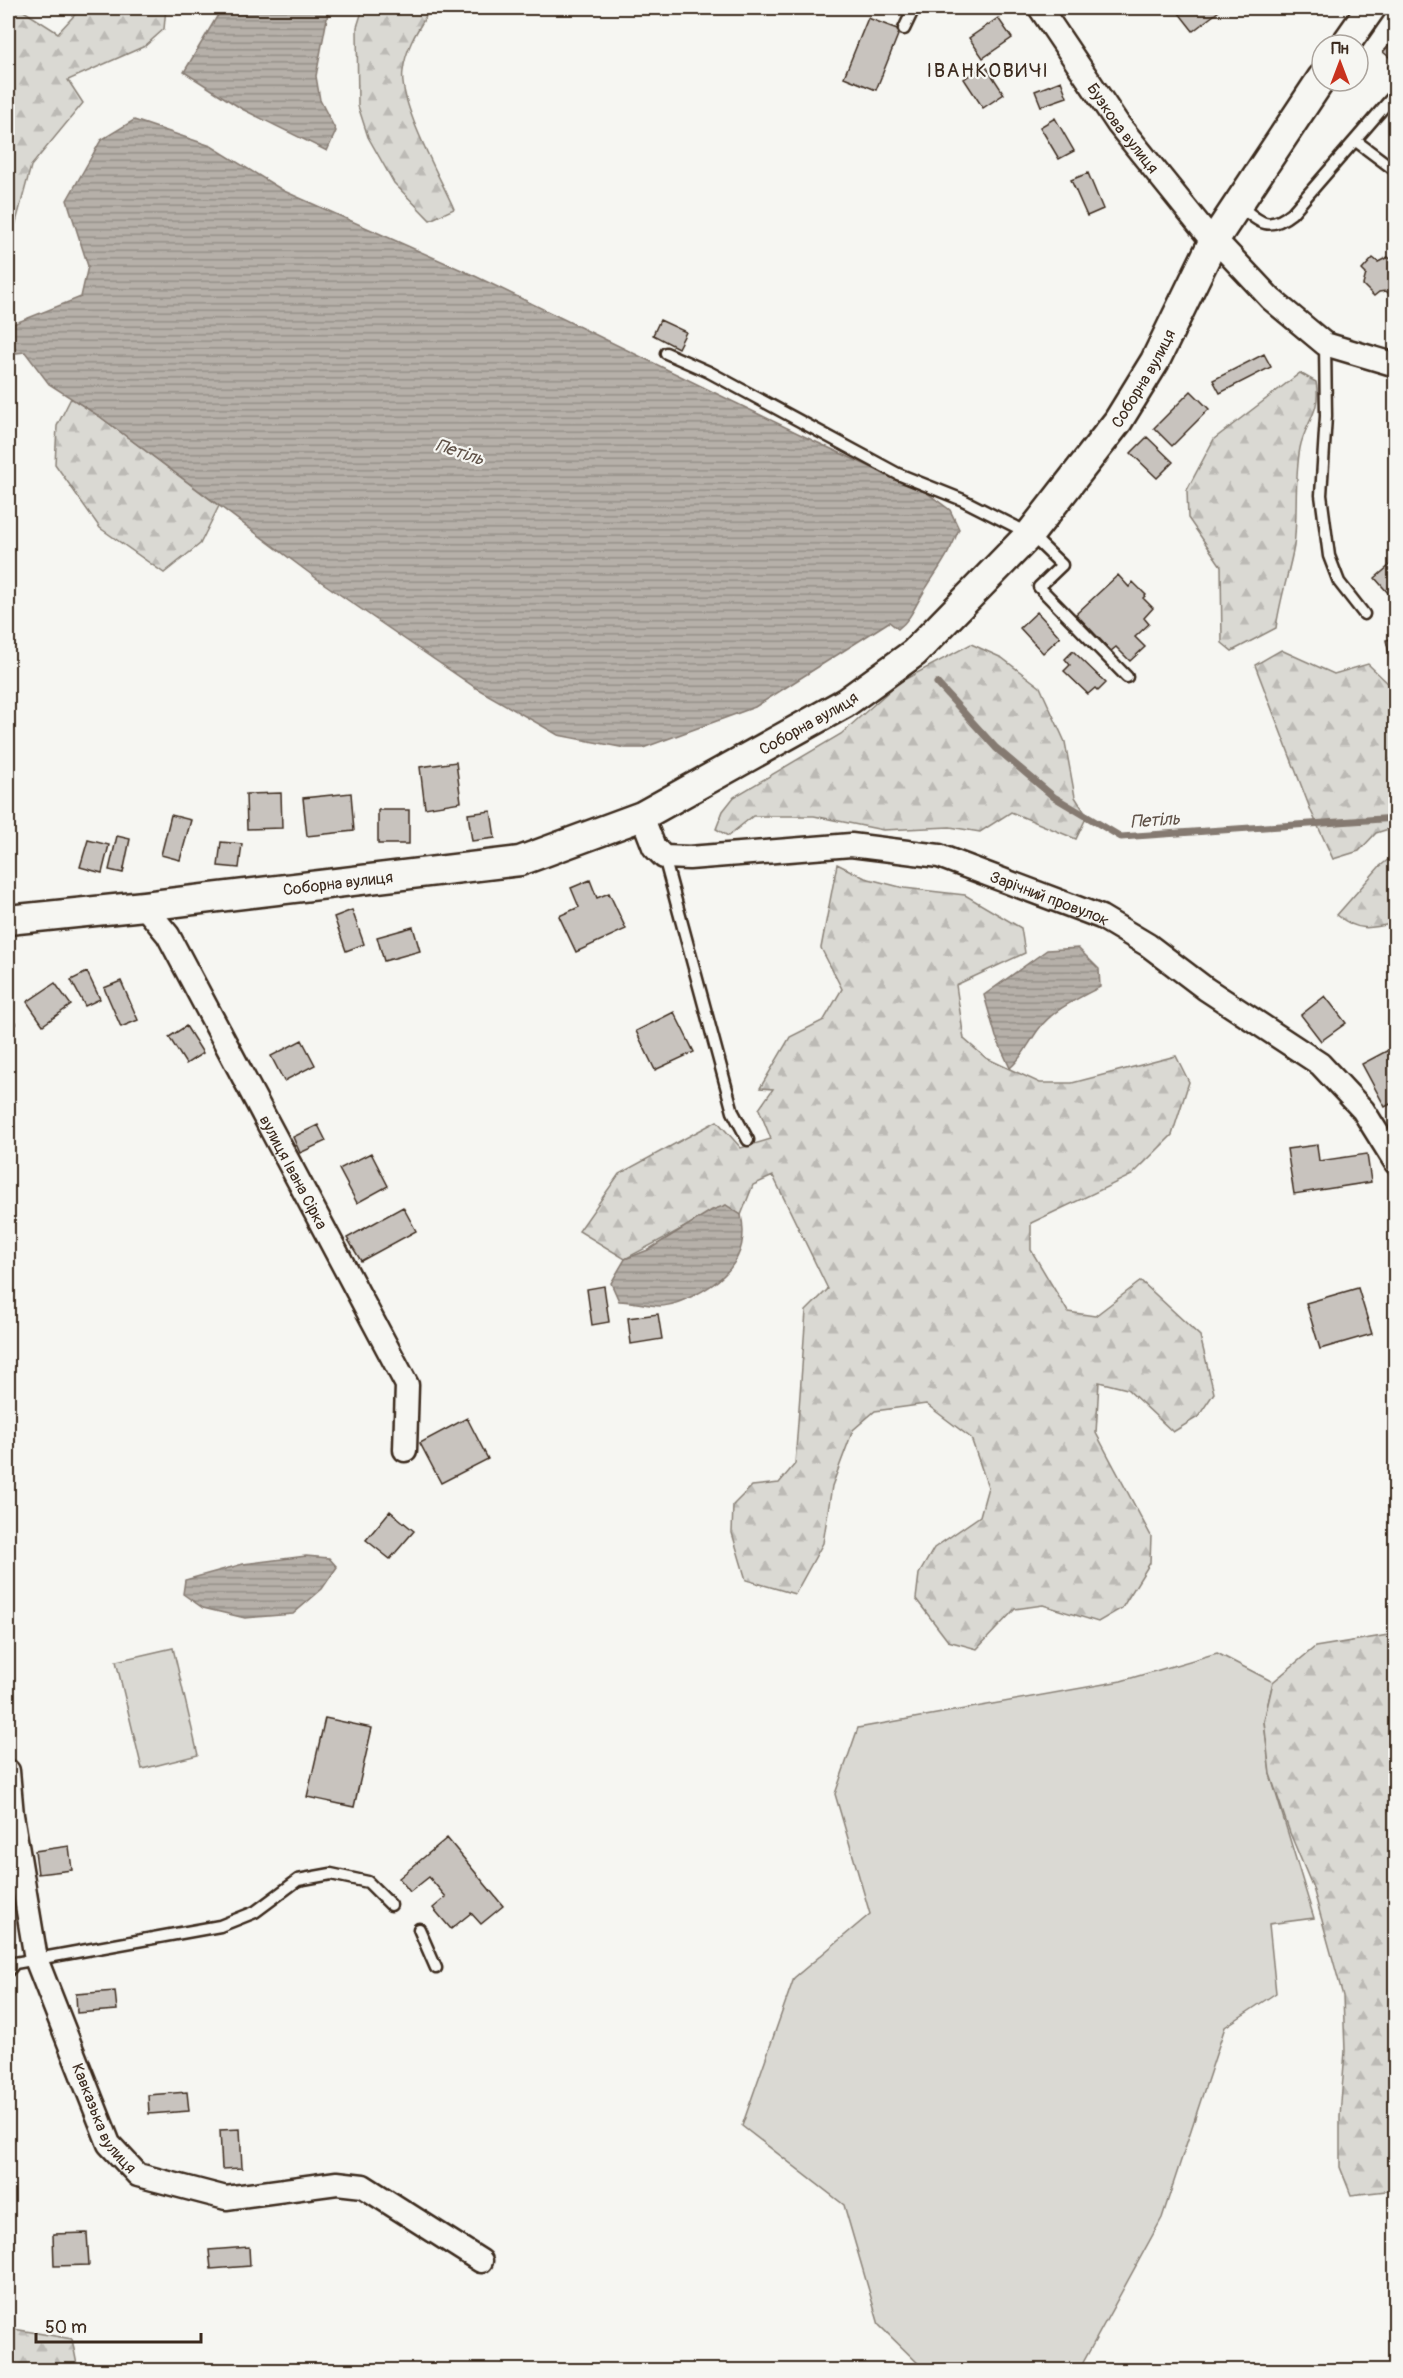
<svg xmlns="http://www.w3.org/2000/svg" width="1403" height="2378" font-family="Pangolin,sans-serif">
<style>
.grass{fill:#dad9d3;stroke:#8a8278;stroke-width:1.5}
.forest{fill:url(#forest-firs);stroke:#8a8278;stroke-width:1.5}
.water{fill:url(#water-rules);stroke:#857a71;stroke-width:1.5}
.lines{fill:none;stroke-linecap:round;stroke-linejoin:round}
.stream{stroke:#857a71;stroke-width:7}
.building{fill:#c8c3be;stroke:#3b2a1e;stroke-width:1.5}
.service-casing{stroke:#3b2a1e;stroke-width:15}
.minor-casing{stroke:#3b2a1e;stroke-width:27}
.tertiary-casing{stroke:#3b2a1e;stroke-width:33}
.service{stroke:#f6f6f2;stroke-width:10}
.minor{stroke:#f6f6f2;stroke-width:22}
.tertiary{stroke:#f6f6f2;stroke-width:28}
.labels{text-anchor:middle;stroke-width:4.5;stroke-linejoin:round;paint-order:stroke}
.street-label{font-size:16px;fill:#3b2a1e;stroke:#f6f6f2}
.water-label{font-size:18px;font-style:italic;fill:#605248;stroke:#f6f6f2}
.quarter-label{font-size:20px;letter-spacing:1.5px;fill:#3b2a1e;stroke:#f6f6f2}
</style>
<defs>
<pattern id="forest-firs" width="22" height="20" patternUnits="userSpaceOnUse" patternTransform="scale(1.5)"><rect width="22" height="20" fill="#dad9d3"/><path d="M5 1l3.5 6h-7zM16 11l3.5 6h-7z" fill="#bcbab5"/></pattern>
<pattern id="water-rules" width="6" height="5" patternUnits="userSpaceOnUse" patternTransform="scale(1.5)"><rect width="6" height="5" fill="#b6b0a9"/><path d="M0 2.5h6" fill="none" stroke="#958f89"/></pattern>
</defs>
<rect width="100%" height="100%" fill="#f6f6f2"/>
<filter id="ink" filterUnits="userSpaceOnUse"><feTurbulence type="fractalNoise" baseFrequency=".0167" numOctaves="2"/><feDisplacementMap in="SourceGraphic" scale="12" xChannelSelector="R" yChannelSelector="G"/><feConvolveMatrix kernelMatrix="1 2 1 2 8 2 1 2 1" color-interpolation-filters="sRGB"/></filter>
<g filter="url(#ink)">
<path class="grass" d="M173,1648L198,1755L142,1769L116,1661Z
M1217,1653L1273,1682L1264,1721L1270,1774L1314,1918L1269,1924L1276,1993L1225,2027L1162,2218L1079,2370H925L879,2325L844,2205L742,2126L794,1978L870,1914L835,1794L858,1728L1121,1681Z"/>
<path class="forest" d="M8,8H19L58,33L81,8H166L164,29L145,46L68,80L83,103L31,166L8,252Z
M363,8H431C419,28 406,46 403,71C398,102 440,177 454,209L430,220L394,183L368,137L358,106L357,27Z
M1300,373L1316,382C1322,412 1305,422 1300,448C1294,480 1298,514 1294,546C1289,573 1280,599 1276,628L1232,651L1222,643L1221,566L1188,518L1187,490L1214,439Z
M71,398L99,416L219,506L200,544L164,573L100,528L55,464L57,426Z
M971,644L1002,658L1040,687L1065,742L1075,797L1087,816L1076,839L1011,812L980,832L950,827L883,830L814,816H753L728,836L716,829L723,811L734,797L841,734L898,683Z
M1281,650L1334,674L1368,664L1394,689L1395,827L1376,833L1359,851L1333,859L1311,811L1255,665Z
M1395,854V923C1370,929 1358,932 1337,915L1379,867Z
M837,864L865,878L904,888L965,895L1021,928L1025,953L956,985L964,1039L986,1058L1040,1083H1072L1176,1056L1189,1082L1172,1135L1132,1175L1031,1223V1250L1068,1312L1095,1316L1141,1281L1200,1336L1214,1393L1198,1417L1173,1432L1127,1389L1099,1382L1096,1433L1151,1536L1150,1563L1122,1608L1098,1622L1043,1605L1015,1609L977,1649L948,1641L916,1599L919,1574L934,1548L980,1516L988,1487L971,1438L926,1404L875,1411L853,1430L832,1486L823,1543L795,1594L746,1580L732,1533L733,1505L752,1486L779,1483L795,1464L806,1311L828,1289L773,1176L753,1185L741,1215L726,1205L625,1259L579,1231L619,1174L717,1121L741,1148L771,1139L759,1109L773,1089L760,1088L790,1037L824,1020L842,989L821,948Z
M1395,1634V2190L1351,2195L1340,2167V2116L1345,2051L1343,1996L1313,1888L1290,1833L1270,1774L1264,1721L1273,1682L1315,1647Z
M8,2328L72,2339L78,2370H8Z"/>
<path class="water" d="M222,8H329L316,76L320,100L336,131L327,151L242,109L184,72Z
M134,120L211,146L284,191L475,276L814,441L927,493L950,510L959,529C948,558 937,570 922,595C914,608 911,619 898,629L889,622L755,707L643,748H625L558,735L476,688L320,581L99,416L49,384L25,352L8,354V326L81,297L88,266L67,200L101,140Z
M1078,948L1099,969L1100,987C1079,998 1052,1010 1038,1030C1028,1044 1023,1057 1010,1068L996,1037L984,995L1047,950Z
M726,1205L741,1215C750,1254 727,1279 695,1295C684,1300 672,1306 660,1306C647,1306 633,1301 619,1301L611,1283L625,1259L648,1250L712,1210Z
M306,1556L329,1558L337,1567L322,1589L293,1614L245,1618L203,1608L183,1594L185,1580L243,1564Z"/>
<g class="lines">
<path class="stream" d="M937,683L996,748L1054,797L1121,837L1396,818"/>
</g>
<path class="building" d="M1175,8H1223L1193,31Z
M868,18L900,30L876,90L844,77Z
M998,18L1012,38L983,58L969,38Z
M1396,38V73L1388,67L1394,61L1383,52Z
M985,65L1004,94L983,108L964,79Z
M1061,81L1067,97L1041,106L1035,91Z
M1055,118L1074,151L1059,159L1040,127Z
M1088,173L1103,209L1087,216L1071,180Z
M1388,257L1396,263V290L1391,296L1386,291L1379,292L1374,296L1363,285L1366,274L1362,270L1373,258L1378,262Z
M660,320L686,332L678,348L653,335Z
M1264,354L1271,367L1220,393L1213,380Z
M1191,391L1209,409L1172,446L1154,428Z
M1147,437L1173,462L1157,478L1131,453Z
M1396,560V601H1395L1375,578Z
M1118,575L1129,587L1133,582L1146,595L1143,598L1153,608L1144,618L1149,624L1135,637L1145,647L1130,661L1116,647L1111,651L1076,614Z
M1037,612L1060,637L1043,653L1020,628Z
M1396,638V670L1393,671L1386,640Z
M1073,651L1106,683L1098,691L1095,688L1088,694L1064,671L1070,665L1065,659Z
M456,762L461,802L425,808L420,767Z
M281,793L282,828L247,829L246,794Z
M351,793L354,831L307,836L303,798Z
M378,810H409V844H378Z
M491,811L495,838L472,841L468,814Z
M171,815L191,820L180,860L161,855Z
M117,836L130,839L123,873L109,870Z
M88,840L109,845L102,873L80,867Z
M221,842L242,844L239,868L218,866Z
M590,880L597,898L609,893L626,929L576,952L559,916L579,907L571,888Z
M352,910L364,944L346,951L334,917Z
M413,927L420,951L384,961L377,937Z
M87,972L100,999L85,1006L71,980Z
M121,981L138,1020L121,1027L104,988Z
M55,983L71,1005L43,1025L27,1002Z
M1325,996L1346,1023L1321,1041L1301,1015Z
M8,1010L16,1024L8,1029Z
M674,1012L694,1052L655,1070L636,1031Z
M186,1026L203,1053L186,1064L169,1037Z
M302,1040L315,1065L284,1081L271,1056Z
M1396,1046V1101L1385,1107L1362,1064Z
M318,1125L326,1141L300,1153L293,1137Z
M1317,1145L1319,1161L1367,1154L1371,1182L1294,1194L1287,1149Z
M371,1153L388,1186L357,1203L339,1169Z
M403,1207L416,1231L361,1261L347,1238Z
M604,1286L609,1322L592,1325L587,1289Z
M1358,1288L1372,1334L1320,1349L1306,1303Z
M658,1314L662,1339L631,1344L628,1318Z
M467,1418L488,1459L441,1483L420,1443Z
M390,1511L414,1531L390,1559L366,1540Z
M325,1718L372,1728L354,1807L307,1797Z
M447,1838L503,1906L481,1924L471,1913L451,1929L433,1908L446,1897L429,1877L410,1892L399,1878Z
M69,1846L72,1870L38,1874L35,1851Z
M115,1991L117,2010L77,2013L76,1994Z
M187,2092L189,2111L149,2114L148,2095Z
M240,2129L242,2168L222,2169L220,2130Z
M87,2233L89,2265L54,2266L53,2234Z
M249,2247L250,2266L211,2269L209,2250Z"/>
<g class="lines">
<defs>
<path id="service" d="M904,29L914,8
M1356,141L1396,171
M1239,205C1260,223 1268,232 1292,213L1396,93
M1325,344L1326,416L1321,495L1329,556L1339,582L1364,614
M666,353L709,372L898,474L963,500L1030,534L1062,565L1039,587L1127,677
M664,857L733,1112L748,1140
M419,1929L436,1968
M8,1971L15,1963L220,1926L255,1912L298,1880L331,1874L368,1882L391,1905"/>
<g id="minor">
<path id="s1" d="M1040,8L1118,124L1213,242L1224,249L1271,299L1325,344L1396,365"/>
<path id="s2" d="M642,816L654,847L664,857L689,858L851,845L939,856L1101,917L1148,945L1206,989L1320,1064L1363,1110L1396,1163"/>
<path id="s3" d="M144,906L168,935L407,1385L405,1450"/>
<path id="s4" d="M8,1771L12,1815L36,1959L109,2144L138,2175L226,2198L337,2183L363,2186L481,2261"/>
</g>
<g id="tertiary">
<path d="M1345,45L1371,8"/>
<path id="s5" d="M8,920L144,906L520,861L642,816L845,703L914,653L1030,534L1118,421L1155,361L1213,242L1322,78"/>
</g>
</defs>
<use href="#service" class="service-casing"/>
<use href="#minor" class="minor-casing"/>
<use href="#tertiary" class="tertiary-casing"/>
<use href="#service" class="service"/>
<use href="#minor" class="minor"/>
<use href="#tertiary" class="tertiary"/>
</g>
</g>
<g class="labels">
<g class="street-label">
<text dy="6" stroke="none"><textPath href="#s1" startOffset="146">Бузкова вулиця</textPath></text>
<text dy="6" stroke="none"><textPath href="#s5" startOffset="1322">Соборна вулиця</textPath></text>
<text dy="6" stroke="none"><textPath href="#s5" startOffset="836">Соборна вулиця</textPath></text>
<text dy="6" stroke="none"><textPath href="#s5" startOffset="332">Соборна вулиця</textPath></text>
<text dy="6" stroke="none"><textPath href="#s2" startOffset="442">Зарічний провулок</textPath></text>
<text dy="6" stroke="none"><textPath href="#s3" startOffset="306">вулиця Івана Сірка</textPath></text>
<text dy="6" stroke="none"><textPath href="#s4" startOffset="364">Кавказька вулиця</textPath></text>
</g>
<g class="water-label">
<text transform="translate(460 452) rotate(18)" y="6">Петіль</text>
<text transform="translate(1155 820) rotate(-4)" y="6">Петіль</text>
</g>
<g class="quarter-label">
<text x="988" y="77">ІВАНКОВИЧІ</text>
</g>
</g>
<rect width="1403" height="2378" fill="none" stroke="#f6f6f2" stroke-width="30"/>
<rect x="15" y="15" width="1373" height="2348" fill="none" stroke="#3b2a1e" stroke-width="2" filter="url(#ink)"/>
<g transform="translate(1340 63)"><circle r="28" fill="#f6f6f2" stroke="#aba49d" stroke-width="1.5"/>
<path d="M0-4.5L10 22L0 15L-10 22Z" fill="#c8321e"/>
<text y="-9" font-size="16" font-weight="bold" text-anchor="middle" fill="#3b2a1e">Пн</text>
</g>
<path d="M36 2333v9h165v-9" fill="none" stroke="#3b2a1e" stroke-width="3"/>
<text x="45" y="2333" font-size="18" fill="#3b2a1e" stroke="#f6f6f2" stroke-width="4.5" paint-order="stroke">50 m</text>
</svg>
